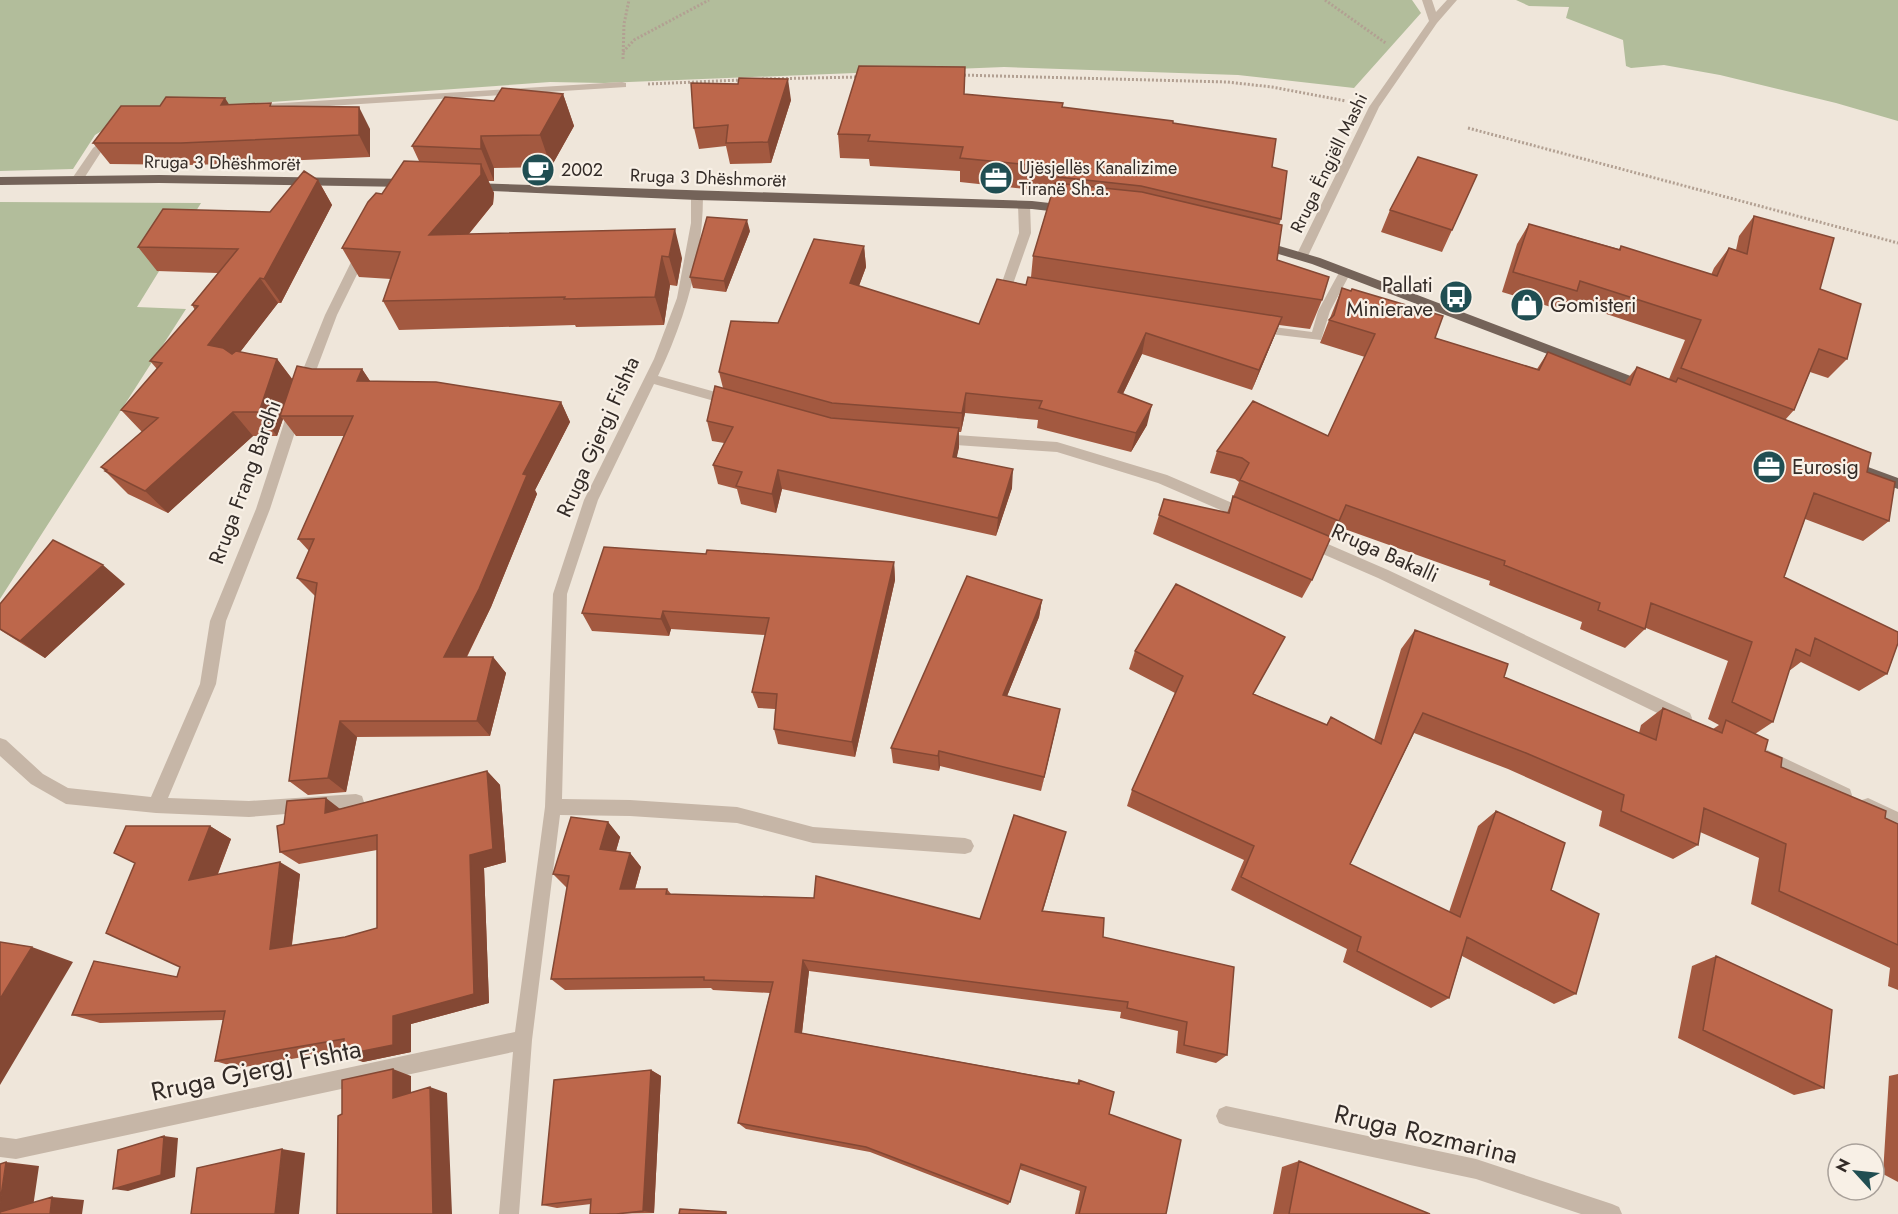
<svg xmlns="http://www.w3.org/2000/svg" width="1898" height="1214" font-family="Jost,sans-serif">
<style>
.green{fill:#b2bd9b}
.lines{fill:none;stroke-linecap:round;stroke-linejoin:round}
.path{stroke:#b2a092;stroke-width:3;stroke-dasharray:2 2;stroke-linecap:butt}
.minor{fill:#c6b6a7;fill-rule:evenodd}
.major{fill:#746359;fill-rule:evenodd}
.wall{fill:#a35940}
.shaded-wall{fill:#844834}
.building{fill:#bd674b;stroke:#844834;stroke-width:1.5}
.labels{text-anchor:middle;stroke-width:4.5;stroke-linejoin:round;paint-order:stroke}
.far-street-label{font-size:18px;fill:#332b27;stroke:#f8f0e6}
.far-poi-label{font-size:18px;fill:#332b27;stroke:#f8f0e6;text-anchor:start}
.poi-label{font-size:21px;fill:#332b27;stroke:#f8f0e6;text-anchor:start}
.street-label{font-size:21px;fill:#332b27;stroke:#f8f0e6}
.near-street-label{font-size:26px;fill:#332b27;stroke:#f8f0e6}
</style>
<rect width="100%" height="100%" fill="#efe6da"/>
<path class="green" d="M0,0H1412L1421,13L1354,88L1238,75L1004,67L604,83L550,82L161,110L105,129L95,135L73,169L0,171Z
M1516,0H1898V121L1836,103L1720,75L1664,65L1631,68L1626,66L1623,40L1566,18L1569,7L1529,6Z
M0,202L201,203L137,307L186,309L0,599Z"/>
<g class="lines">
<path class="path" d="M1325,0L1387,44
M623,52L634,40L709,0
M623,59L624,24L629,0
M960,75L1227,82L1272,87L1346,101
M762,79L859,77
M648,84L742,80
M1468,128L1898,243"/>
<path class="minor" d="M1422,0H1432L1436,12L1447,0H1457L1437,23L1379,107L1308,256L1306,259H1298L1296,256L1369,107L1429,21Z
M622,82L626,83V87L266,110L261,107L266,104Z
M113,132L117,133V137L101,152L81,183H73L71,180L93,148Z
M697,192L703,196C703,258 685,320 658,376L737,398L739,401L732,406L654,384L598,500L567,594L562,799L630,800L737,807L813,827L965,838L971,840L974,846L971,852L965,854L813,843L737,823L630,816L560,815L532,1040L519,1214H499L513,1052L16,1159L0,1157V1137L16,1139L515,1032L545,807L553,594L584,500L654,359L677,298L691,223V196Z
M1024,201L1030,205L1031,233L1013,284L1023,286L1025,289C1020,296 1005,294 1000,288L1019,233L1018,205Z
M363,246L369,250L337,315L308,392L270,509L226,621L216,684L168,798L249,801L356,794L362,796L364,802L362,808L249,817L156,813L66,804L31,784L0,756V738L6,740L43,774L68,788L151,797L200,684L210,621L256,509L294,392L325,315L357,250Z
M1345,268L1351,272L1330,311L1321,340L1254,332L1252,329L1258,325L1312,332L1318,311L1341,269Z
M941,434L1057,442L1167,475L1251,511L1253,515L1246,521L1158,483L1057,452L941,444L934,439Z
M1307,535L1388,570L1690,713L1692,718L1690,723L1684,725L1678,723L1378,578L1302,545L1300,541L1302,537Z
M1763,748L1850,789L1852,795L1850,801L1844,803L1838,801L1757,761L1755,756L1757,751Z
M1868,798L1898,812V829L1862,812L1860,806L1862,800Z
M1226,1106L1476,1159L1612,1204L1619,1207L1622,1214H1581L1476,1179L1226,1126L1219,1123L1216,1116L1219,1109Z"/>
<path class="major" d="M159,175L408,179L414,183L408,187L159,183L0,185V177Z
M471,183L1032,201L1067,205L1073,209L1067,213L1032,209L697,200L467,190V184Z
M1259,240L1320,258L1649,383L1651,386L1644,391L1639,389L1312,264L1255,247L1253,244Z
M1849,460L1898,478V489L1844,469L1842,465L1844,461Z"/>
</g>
<path class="wall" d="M563,94L574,126L551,167L494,168V181H488L494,193L493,204L469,234L682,258L677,286L670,285L664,325L576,327L575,325L399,330L383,301L391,279L359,277L342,248L382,194L419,161L412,146L494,101Z
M964,94L1173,123L1272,167L1281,219L1279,225L1277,260L1322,300L1310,329L1279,325L1252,390L1142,354L1123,394L1147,425L1131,452L1037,428L1038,420L965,413L961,432H959V447L956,458L1012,488L996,536L782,489L776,513L741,504L737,489L718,484L713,465L724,443L712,441L707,421L723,388L719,372L778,323L864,246L866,267L859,286L979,324L1026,285L1031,277L1033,256L1052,192L960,182V171L870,166L869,159L840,158L838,134Z
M791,100L771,163L730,164L726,146L699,149L694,128Z
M229,104L273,106L370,129V157L196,165L110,164L93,143L160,106Z
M1477,175L1442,252L1381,232L1390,210Z
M318,180L332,205L281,303H278L240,352L277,359L293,380L312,369H362L370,381L561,402L570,422L535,490L537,494L491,607L467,657H493L506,673L490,736L357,737L346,792L308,795L289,781L315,596L297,578L309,551L298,539L344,436H296L283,419L277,436H253L168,513L128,494L101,467L142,432L121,410L157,369L150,361L195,310L192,305L218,273L157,271L138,247L270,212Z
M1754,216L1820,289L1847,359L1828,378L1810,372L1794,410L1785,420L1867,472L1889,521L1863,541L1805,519L1784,577L1887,674L1859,691L1801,662L1789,671L1773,722L1755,734L1765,751L1781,767L1898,824V990L1888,986L1890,968L1751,904L1759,858L1700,832L1698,845L1673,859L1599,826L1602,811L1508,769L1414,733L1350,864L1449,912L1478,826L1496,811L1551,890L1576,994L1554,1004L1462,956L1449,998L1431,1008L1343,962L1347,949L1231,890L1244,860L1127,806L1132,790L1175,693L1129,669L1135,651L1254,694L1326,725L1331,717L1374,740L1401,649L1415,630L1504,677L1639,733L1641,725L1663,708L1713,729L1719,725L1708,719L1728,661L1646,628L1645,629L1625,648L1580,629L1582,622L1489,585L1490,581L1336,526L1312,580L1302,598L1153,534L1159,515L1227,513L1239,482L1235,479L1210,473L1217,451L1328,436L1365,357L1320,343L1329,320L1330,318L1342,288L1435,338L1537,369L1548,352L1624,383L1637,367L1669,379L1685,340L1570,302L1564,311L1502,292L1517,244L1529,224L1619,249L1621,246L1711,275L1714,268L1729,248L1736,250L1739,236Z
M750,231L726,292L693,288L690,277Z
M706,554L894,562L895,580L855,757L778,744L774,729L775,709L758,708L752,692L765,635L671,629L669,636L592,631L582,613Z
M125,584L45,658L0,630V604Z
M1042,600L1039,617L1007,696L1060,709L1041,791L940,766L939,771L893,763L891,748Z
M487,771L500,785L506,862L484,868L489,1003L411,1024V1052L363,1062L343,1050L239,1068L215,1061L223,1020L100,1023L72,1015L177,977L180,967L210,826L231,839L218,874H300L292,945L345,937L377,928V850L299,864L280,852L340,809Z
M608,822L620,837L616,851L630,853L641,867L635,889H667L671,894L980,919L1066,832L1043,911L1103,937L1227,1055L1216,1063L1176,1053L1178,1031L1120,1018L1121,1012L809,971L802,1033L1077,1083L1079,1080L1109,1114L1166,1214H1075L1080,1191L1019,1169L1010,1202L1008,1205L870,1152L746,1129L738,1123L770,993L713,990L711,988L565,990L551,979L567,888L553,874Z
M1716,956L1824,1088L1794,1095L1678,1038L1692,966Z
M651,1070L661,1076L654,1213L590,1214L591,1204L557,1208L542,1205Z
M1898,1074V1182L1883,1174L1889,1076Z
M1299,1161L1430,1214H1273L1282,1167Z"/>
<path class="shaded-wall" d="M788,79L791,100L771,163L768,142Z
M563,94L574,126L551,167L540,135Z
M225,98L239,120L221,105Z
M359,107L370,129V157L359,135Z
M481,136L494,168V181L481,149Z
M481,164L494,193L493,204L444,264L429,235Z
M318,180L332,205L281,303L264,279Z
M747,220L750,231L726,292L724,281Z
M675,229L682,258L677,286L669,257Z
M864,246L866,267L852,304L850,283Z
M662,256L670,285L664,325L655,297Z
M260,278L278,303L227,369L208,345Z
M1282,317L1274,337L1252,390L1259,370Z
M1146,333L1142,354L1114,412L1118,392Z
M277,359L295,383L280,416L283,419L277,436L259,412Z
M362,369L376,390L357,381Z
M966,393L965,413L961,432L962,413Z
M561,402L570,422L535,490L537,494L491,607L458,674L444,657L523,474Z
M1152,405L1147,425L1131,452L1136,433Z
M233,412L253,436L168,513L145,491Z
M959,428V447L953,476V457Z
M1013,469L1012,488L996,536L998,518Z
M778,470L782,489L776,513L772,494Z
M894,562L895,580L855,757L852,742Z
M103,565L125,584L45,658L20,641Z
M1042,600L1039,617L1001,711L1003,695Z
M663,611L671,629L669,636L661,619Z
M493,657L506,673L490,736L477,721Z
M1060,709L1057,724L1041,791L1044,777Z
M340,721L357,737L346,792L328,778Z
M939,751L940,766L939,771L938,756Z
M487,771L500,785L506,862L484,868L489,1003L411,1024V1052L363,1062L343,1055L393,1016L470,855Z
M326,798L344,812L325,813Z
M608,822L620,837L612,864L600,849Z
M210,826L231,839L211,891L189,880Z
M630,853L641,867L631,903L620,889Z
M280,862L300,874L290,959L270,949Z
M32,947L73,962L0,1085V999Z
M803,960L809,971L801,1041L795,1032Z
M393,1069L411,1076V1104L393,1098Z
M651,1070L661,1076L654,1213L643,1211Z
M430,1087L447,1093L452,1214H432Z
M164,1136L178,1138L175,1177L128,1191L113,1189Z
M282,1149L305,1153L299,1214H275Z
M6,1162L39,1166L32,1214L0,1212V1203Z
M52,1197L84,1200L82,1214H50Z"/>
<path class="building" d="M859,66L965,67L964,94L1063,103L1062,107L1173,121V123L1276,139L1272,167L1287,171L1281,219L1141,186L1058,177L1060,168L960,158L963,147L868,141L870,135L838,134Z
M739,78L788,79L768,142L726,143L728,125L694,128L691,83L738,84Z
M502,88L563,94L540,135L481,136V149L412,146L445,97L494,101Z
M166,97L225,98L221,105L271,103L270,106L359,107V135L181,143H93L121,106H160Z
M1418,157L1477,175L1452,230L1390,210Z
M404,161L481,164V175L429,235L675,229L669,257L662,256L655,297L564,299L565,297L383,301L400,252L342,248L368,202L376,193L382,194Z
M304,171L318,180L264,279L260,278L208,345L223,348L232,354L236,351L277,359L259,412H233L145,491L105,471L107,470L101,467L158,418L121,410L162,363L150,361L198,306L192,305L238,249L138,247L163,209L270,212Z
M1055,183L1142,192L1282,225L1277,260L1329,277L1322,300L1033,256Z
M1754,216L1834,238L1820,289L1861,304L1847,359L1819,349L1794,410L1681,368L1701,320L1580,281L1577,291L1513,272L1529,224L1620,250L1621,246L1717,276L1729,248L1747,254Z
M707,217L747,220L724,281L690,277Z
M814,239L864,246L850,283L979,324L997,279L1026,285L1028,277L1282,317L1259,370L1146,333L1118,392L1152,405L1136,433L1039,408L1042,401L966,393L962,413L832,403L719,372L731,321L778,323Z
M1342,288L1351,291L1352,289L1443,316L1435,338L1539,370L1548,352L1630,385L1637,367L1676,382L1678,378L1871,453L1867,472L1895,482L1889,521L1814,493L1784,577L1898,632V643L1887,674L1815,638L1810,656L1796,649L1773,722L1732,702L1752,642L1651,603L1645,629L1598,610L1600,603L1504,565L1505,561L1346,505L1339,521L1240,480L1249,463L1242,458L1217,451L1253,401L1328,436L1375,334L1329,320L1334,315Z
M297,366L312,369H362L357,381L436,382L561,402L523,474L527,475L479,589L444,657H493L477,721H340L328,778L289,781L317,583L297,578L314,539H298L353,416H280Z
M715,386L831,418L959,428L953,457L1013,469L998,518L778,470L772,494L736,486L742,472L713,465L733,427L707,421Z
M1233,496L1331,537L1312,580L1159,515L1164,499L1229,513Z
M53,540L103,565L20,641L0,629V604Z
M604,547L706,554L707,550L894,562L852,742L774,729L777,694L752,692L769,618L663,611L661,619L582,613Z
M967,576L1042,600L1003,695L1060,709L1044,777L939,751L938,756L891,748Z
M1176,584L1285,637L1253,694L1327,725L1331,717L1381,744L1415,630L1508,664L1504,677L1656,740L1663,708L1722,733L1726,720L1768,740L1765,751L1782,758L1781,767L1886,811L1885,818L1898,824V945L1779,891L1786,844L1704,808L1698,845L1621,811L1624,795L1526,753L1423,713L1350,864L1460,917L1496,811L1565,843L1551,890L1599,914L1576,994L1467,937L1449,998L1357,951L1361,937L1241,877L1254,846L1132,790L1183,676L1135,651Z
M487,771L493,849L470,855L474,994L393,1016V1045L343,1055L344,1039L215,1061L225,1011L72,1015L94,961L177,977L180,967L106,933L135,863L114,853L126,826H210L189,880L280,862L270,949L345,937L377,928V835L280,852L277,826L284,824L287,801L326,798L325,813Z
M1014,815L1066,832L1042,911L1104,918L1103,937L1234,967L1227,1055L1184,1045L1187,1022L1127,1008L1128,1002L803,960L795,1032L1079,1084V1080L1114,1092L1109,1114L1181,1140L1166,1214H1079L1086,1187L1021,1164L1010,1202L866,1147L738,1123L773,982L704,980V977L551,979L569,876L553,874L571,817L608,822L600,849L630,853L620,889H667L666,894L814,898L816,876L980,919Z
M0,942L32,947L0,999Z
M1716,956L1832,1010L1824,1088L1703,1030Z
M393,1069V1098L430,1087L433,1214H337L338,1116L342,1114V1080Z
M651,1070L643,1211L616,1214H590L591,1199L542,1205L554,1080Z
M164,1136L161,1175L113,1189L118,1150Z
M282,1149L275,1214H191L197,1168Z
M1299,1161L1430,1214H1289Z
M6,1162L0,1203V1164Z
M52,1197L50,1214H0V1212Z
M680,1209L726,1212V1214H679Z"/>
<defs>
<symbol id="cafe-disc" viewBox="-11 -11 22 22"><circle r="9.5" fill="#204e52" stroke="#f8f0e6"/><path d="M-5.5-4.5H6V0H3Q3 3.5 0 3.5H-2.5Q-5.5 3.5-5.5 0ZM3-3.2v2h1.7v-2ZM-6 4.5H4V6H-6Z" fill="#fff"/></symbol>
<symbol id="office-disc" viewBox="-11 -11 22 22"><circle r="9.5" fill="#204e52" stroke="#f8f0e6"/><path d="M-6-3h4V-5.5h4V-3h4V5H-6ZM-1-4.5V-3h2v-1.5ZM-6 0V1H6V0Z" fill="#fff"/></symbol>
<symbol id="bus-disc" viewBox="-11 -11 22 22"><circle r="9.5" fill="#204e52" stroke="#f8f0e6"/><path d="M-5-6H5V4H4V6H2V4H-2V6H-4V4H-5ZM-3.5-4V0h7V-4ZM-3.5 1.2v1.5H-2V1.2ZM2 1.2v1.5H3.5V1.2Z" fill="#fff"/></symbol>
<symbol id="shop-disc" viewBox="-11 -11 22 22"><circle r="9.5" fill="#204e52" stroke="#f8f0e6"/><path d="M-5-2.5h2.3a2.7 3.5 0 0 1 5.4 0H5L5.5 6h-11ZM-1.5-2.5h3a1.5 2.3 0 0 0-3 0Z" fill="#fff"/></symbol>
</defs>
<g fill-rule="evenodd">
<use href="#cafe-disc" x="519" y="151" width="38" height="38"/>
<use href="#office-disc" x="977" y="159" width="38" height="38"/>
<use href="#bus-disc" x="1437" y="278" width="38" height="38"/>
<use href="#shop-disc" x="1508" y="286" width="38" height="38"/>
<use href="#office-disc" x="1750" y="448" width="38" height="38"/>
</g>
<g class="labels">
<g class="far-street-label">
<text transform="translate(222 163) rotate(1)" y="6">Rruga 3 Dhëshmorët</text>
<text transform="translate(1329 163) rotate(-64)" y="6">Rruga Ëngjëll Mashi</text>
<text transform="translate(708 178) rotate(2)" y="6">Rruga 3 Dhëshmorët</text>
</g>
<g class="far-poi-label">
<text x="1019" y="174">Ujësjellës Kanalizime<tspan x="1019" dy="21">Tiranë Sh.a.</tspan></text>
<text x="561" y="176">2002</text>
</g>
<g class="poi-label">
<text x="1433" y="292" text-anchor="end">Pallati<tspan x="1433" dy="24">Minierave</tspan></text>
<text x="1550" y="312">Gomisteri</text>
<text x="1792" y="474">Eurosig</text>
</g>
<g class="street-label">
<text transform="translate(598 437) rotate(-66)" y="7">Rruga Gjergj Fishta</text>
<text transform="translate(245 482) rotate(-70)" y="7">Rruga Frang Bardhi</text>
<text transform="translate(1385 553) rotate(24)" y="7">Rruga Bakalli</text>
</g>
<g class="near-street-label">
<text transform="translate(256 1070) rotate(-12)" y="9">Rruga Gjergj Fishta</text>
<text transform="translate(1426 1134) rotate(13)" y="9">Rruga Rozmarina</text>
</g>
</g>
<g transform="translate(1856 1172) rotate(297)"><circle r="28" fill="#f8f0e6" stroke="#a9a19a" stroke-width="1.5"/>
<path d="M0-4.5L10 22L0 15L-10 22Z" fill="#204e52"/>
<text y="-9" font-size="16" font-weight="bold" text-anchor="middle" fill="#332b27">N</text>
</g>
</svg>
